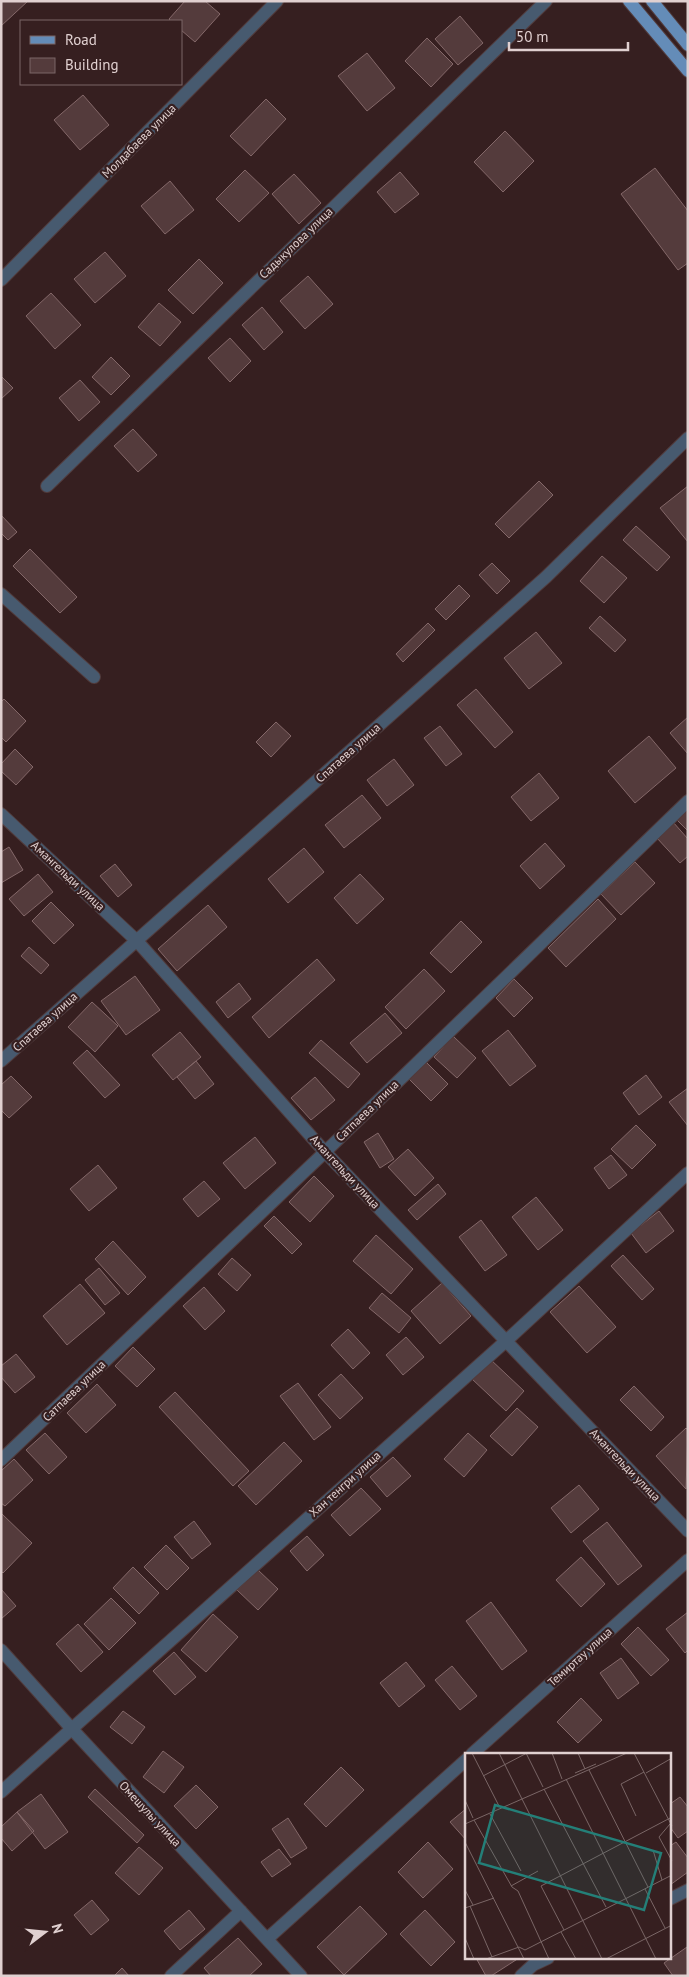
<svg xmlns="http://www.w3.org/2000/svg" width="689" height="1977" font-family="'PT Sans',sans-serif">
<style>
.building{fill:#543b3c;stroke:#846869}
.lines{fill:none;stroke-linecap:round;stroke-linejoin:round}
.minor-casing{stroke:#513b3c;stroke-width:14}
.major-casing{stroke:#513b3c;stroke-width:14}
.minor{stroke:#475a6f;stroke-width:12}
.major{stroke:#648cb8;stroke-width:12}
.labels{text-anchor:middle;stroke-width:4.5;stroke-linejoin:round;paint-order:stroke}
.street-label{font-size:12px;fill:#e0d0d0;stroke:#361f20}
.inset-road{fill:none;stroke:#7a6666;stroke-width:1}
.view{fill:#247f78;fill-opacity:0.15;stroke:#247f78;stroke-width:2.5}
.inset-edge{fill:none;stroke:#e0d0d0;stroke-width:2.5}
</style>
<rect width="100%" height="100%" fill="#361f20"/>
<path class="building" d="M1,1H28L1,26Z
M185,1H205L220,14L195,42L181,30V21H171L169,19Z
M460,16L483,43L458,65L435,39Z
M427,38L453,64L431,87L405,61Z
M367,53L395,88L367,111L338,76Z
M83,95L109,125L80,150L54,120Z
M266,99L286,119L251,156L230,136Z
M505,131L534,161L503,192L474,162Z
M655,168L688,211V263L678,270L621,194Z
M245,170L269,193L239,222L216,199Z
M400,172L419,194L395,213L377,192Z
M294,174L321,203L299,224L272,194Z
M170,181L194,210L165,234L141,206Z
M105,252L126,276L95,303L74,279Z
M199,259L223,283L193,314L168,290Z
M308,276L333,304L305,329L280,301Z
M51,293L81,325L55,349L26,316Z
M159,303L181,322L160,346L138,327Z
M262,307L283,332L264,350L242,325Z
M230,338L251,361L230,382L208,358Z
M111,357L130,376L111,395L92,377Z
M1,376L13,388L1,399Z
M80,380L100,402L79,421L59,398Z
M133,429L157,455L138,472L114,446Z
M539,481L553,495L509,538L495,524Z
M688,486V542L660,508Z
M1,515L17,532L8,540L1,533Z
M636,526L670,557L657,571L623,540Z
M30,549L77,597L60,613L13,566Z
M602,556L627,578L604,603L580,581Z
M492,563L510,581L497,594L479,575Z
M459,585L470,596L446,620L435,609Z
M600,616L626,640L615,652L589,628Z
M428,623L435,630L403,662L396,654Z
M536,632L562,663L529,689L504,658Z
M476,689L513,732L495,748L457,705Z
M4,699L26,721L6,742L1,737V702Z
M688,717V754L670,733Z
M276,722L291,736L271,757L256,742Z
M440,726L462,754L446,766L424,738Z
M649,736L676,768L635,803L608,771Z
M15,749L33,767L16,785L1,771V764Z
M394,759L414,785L387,806L367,780Z
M539,773L559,798L531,821L511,797Z
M362,795L381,818L344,848L325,825Z
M688,809V831L677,820Z
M673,822L688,839V856L680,863L656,837Z
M545,843L565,866L540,889L520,866Z
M9,847L23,870L1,883V852Z
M304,848L324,872L288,903L268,879Z
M635,862L655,883L621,915L601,894Z
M115,864L132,885L118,897L100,876Z
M38,874L53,892L24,916L9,899Z
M360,874L384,899L357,924L334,898Z
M598,899L616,919L566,967L548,948Z
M51,902L74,925L54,944L32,921Z
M208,905L227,927L177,971L158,949Z
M461,921L482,942L451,973L430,953Z
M29,947L49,965L41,974L21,956Z
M317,959L335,980L269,1038L252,1017Z
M424,969L445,991L406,1029L385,1007Z
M135,976L160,1010L126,1035L101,1001Z
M514,979L533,998L514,1017L496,998Z
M239,983L251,999L228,1018L216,1002Z
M92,1002L118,1026L95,1052L68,1027Z
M385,1013L402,1033L367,1063L350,1043Z
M508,1030L536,1066L510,1086L482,1051Z
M180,1032L201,1057L173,1080L152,1055Z
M453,1036L476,1058L457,1078L434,1057Z
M321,1040L360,1074L348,1088L309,1053Z
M87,1050L120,1085L105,1098L73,1063Z
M196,1061L214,1084L195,1099L177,1077Z
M426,1062L448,1084L431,1101L409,1079Z
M646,1075L662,1097L639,1115L623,1093Z
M11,1076L32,1097L9,1118L1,1110V1085Z
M315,1077L335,1100L311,1120L291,1098Z
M688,1088V1126L669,1102Z
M636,1125L656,1145L632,1169L611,1149Z
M378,1133L394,1159L380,1168L364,1142Z
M255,1137L276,1163L245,1189L223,1163Z
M408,1149L434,1178L415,1196L388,1167Z
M611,1155L627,1175L609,1189L594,1168Z
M98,1165L117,1188L89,1211L70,1189Z
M314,1176L334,1196L310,1222L289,1202Z
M204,1181L220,1199L198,1217L183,1199Z
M438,1184L446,1194L417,1220L408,1210Z
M536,1197L563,1230L538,1250L512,1217Z
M659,1211L674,1231L646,1253L631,1233Z
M274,1216L302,1244L292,1254L264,1226Z
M481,1220L507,1255L485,1271L459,1237Z
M376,1235L413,1269L391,1294L353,1261Z
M113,1241L146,1277L128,1295L95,1259Z
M623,1255L654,1289L642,1300L611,1266Z
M232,1258L251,1275L237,1291L218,1274Z
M99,1268L120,1293L105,1305L85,1280Z
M442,1283L471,1316L440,1344L411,1311Z
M80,1284L105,1313L67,1345L43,1316Z
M579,1286L616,1327L587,1353L550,1312Z
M204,1287L225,1311L205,1330L183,1306Z
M382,1293L411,1318L399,1333L369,1308Z
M348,1329L370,1353L353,1369L331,1345Z
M406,1337L424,1357L403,1375L386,1355Z
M133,1347L155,1369L137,1387L115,1366Z
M16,1354L35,1377L15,1393L1,1377V1366Z
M490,1359L524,1391L506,1411L472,1379Z
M341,1374L363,1398L340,1419L318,1395Z
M298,1383L331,1427L314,1440L280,1396Z
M97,1384L116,1405L86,1433L67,1413Z
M634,1386L664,1417L651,1431L620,1400Z
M175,1392L249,1471L233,1486L159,1407Z
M517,1408L538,1427L512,1456L490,1436Z
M686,1428L688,1430L686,1489L656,1456Z
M45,1433L67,1457L49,1474L26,1450Z
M468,1433L487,1450L464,1477L444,1459Z
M284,1442L302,1461L256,1505L238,1486Z
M393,1457L411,1476L387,1497L370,1477Z
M14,1459L33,1480L5,1506L1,1503V1471Z
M579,1485L599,1509L571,1533L551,1508Z
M361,1488L381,1509L350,1536L331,1515Z
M1,1513L32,1543L3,1573L1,1571Z
M194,1521L211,1544L192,1559L174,1537Z
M607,1522L642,1566L618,1585L583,1541Z
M307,1536L324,1555L307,1571L290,1551Z
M166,1545L189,1568L167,1590L144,1567Z
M581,1557L605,1584L581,1607L556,1580Z
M133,1567L159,1593L139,1614L113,1588Z
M258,1570L278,1589L258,1610L237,1590Z
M1,1589L16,1606L1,1619Z
M111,1598L136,1623L109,1650L84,1624Z
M491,1602L527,1651L502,1670L466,1621Z
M688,1612V1650L685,1653L666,1629Z
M213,1614L238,1637L206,1672L181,1650Z
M78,1624L103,1652L81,1672L56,1644Z
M638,1627L669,1660L651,1676L621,1644Z
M174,1652L196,1677L175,1695L153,1671Z
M621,1658L639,1683L618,1699L600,1673Z
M406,1662L425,1686L399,1707L380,1683Z
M452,1666L477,1696L460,1710L435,1680Z
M581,1698L602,1720L578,1743L557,1722Z
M123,1711L145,1727L132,1744L110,1727Z
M163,1751L184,1767L164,1793L143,1777Z
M341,1767L364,1790L326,1827L304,1804Z
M196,1785L218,1807L196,1829L174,1806Z
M95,1789L144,1835L137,1843L88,1797Z
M41,1794L68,1832L45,1849L17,1812Z
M680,1797L688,1807V1831L678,1838L670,1827V1804Z
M467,1808V1841L450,1822Z
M17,1812L34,1831L12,1851L1,1838V1827Z
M288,1818L307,1848L291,1858L272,1829Z
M428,1842L453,1869L423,1898L398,1872Z
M676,1842L688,1858V1872L670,1885V1846Z
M139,1847L163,1868L139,1895L115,1873Z
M279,1849L291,1864L272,1877L261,1862Z
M92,1900L109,1920L91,1935L74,1915Z
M360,1906L387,1934L344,1975L317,1947Z
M189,1910L205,1929L180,1950L164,1931Z
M425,1910L455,1942L431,1966L400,1934Z
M238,1938L262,1964L249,1976H211L204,1968Z
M687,1947L688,1976H673L664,1963Z
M476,1958H519L491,1976H486Z
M122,1968L129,1976H114Z"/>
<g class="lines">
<defs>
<path id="minor" d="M1,280L277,1
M47,486L546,1
M1,594L94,677
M1,814L137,941L325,1152L688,1531
M1,1061L546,577L688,438
M1,1460L325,1152L688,801
M1,1650L71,1728L301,1976
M472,1754L688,1560
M1,1792L506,1341L688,1173
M670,1899L688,1890
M267,1939L467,1759
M171,1976L241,1911
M521,1976L533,1965L548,1958"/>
<path id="major" d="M629,1L688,71
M652,1L688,45"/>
</defs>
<use href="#minor" class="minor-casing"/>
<use href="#major" class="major-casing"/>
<use href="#minor" class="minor"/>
<use href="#major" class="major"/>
</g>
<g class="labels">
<g class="street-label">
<text transform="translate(139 141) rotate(-45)" y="4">Молдабаева улица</text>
<text transform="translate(296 243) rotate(-44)" y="4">Садыкулова улица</text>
<text transform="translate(348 753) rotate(-42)" y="4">Спатаева улица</text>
<text transform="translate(68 876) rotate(43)" y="4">Амангельди улица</text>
<text transform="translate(45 1022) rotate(-42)" y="4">Спатаева улица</text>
<text transform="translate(367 1111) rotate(-44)" y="4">Сатпаева улица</text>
<text transform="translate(345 1172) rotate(47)" y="4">Амангельди улица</text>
<text transform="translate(74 1391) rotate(-44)" y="4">Сатпаева улица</text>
<text transform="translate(625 1465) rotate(46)" y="4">Амангельди улица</text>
<text transform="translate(345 1484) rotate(-42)" y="4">Хан тенгри улица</text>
<text transform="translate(580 1657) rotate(-42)" y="4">Темиртау улица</text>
<text transform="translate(150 1814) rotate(47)" y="4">Омешулы улица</text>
</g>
</g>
<g transform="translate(465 1753)">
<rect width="206" height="206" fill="#361f20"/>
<path class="inset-road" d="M7,0L34,53M34,0L137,206M61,0L78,34M87,0L97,26M113,0L120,16M169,0L207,73M124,17L183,134M110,20L131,11M181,20L207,5M18,23L62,0M101,26L191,206M79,36L141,154M0,47L8,65M25,61L56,118M171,63L156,31L179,19M9,67L47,134L53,138L84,206M0,71L162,0M205,71L194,84L207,108M0,89L59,206M188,97L197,127M46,133L73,118M180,136L200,175M0,137L8,152M5,153L27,204M0,155L29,145M99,177L76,133L207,64M96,179L111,206M0,185L9,206M21,206L54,194L60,197L207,122M141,206L207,172"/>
<path class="view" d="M30,52L196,100L179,157L14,110Z"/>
<rect width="206" height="206" class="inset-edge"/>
</g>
<rect width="689" height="1977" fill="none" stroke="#e0d0d0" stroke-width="5"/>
<rect x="20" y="20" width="162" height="65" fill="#361f20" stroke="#7a6666"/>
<rect x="30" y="36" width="25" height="8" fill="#648cb8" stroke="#7a6666"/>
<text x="65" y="45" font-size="15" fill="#e0d0d0">Road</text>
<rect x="30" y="58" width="25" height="15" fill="#543b3c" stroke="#7a6666"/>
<text x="65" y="70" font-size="15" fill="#e0d0d0">Building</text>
<g transform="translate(45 1932) rotate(74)" stroke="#361f20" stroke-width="4" paint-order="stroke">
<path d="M0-4L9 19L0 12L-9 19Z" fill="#e0d0d0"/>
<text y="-8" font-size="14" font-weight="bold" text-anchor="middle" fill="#e0d0d0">N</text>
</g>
<path d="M509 42v8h119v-8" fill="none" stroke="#e0d0d0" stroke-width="2.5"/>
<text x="516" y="42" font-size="15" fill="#e0d0d0" stroke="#361f20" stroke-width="4" paint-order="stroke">50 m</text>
</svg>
